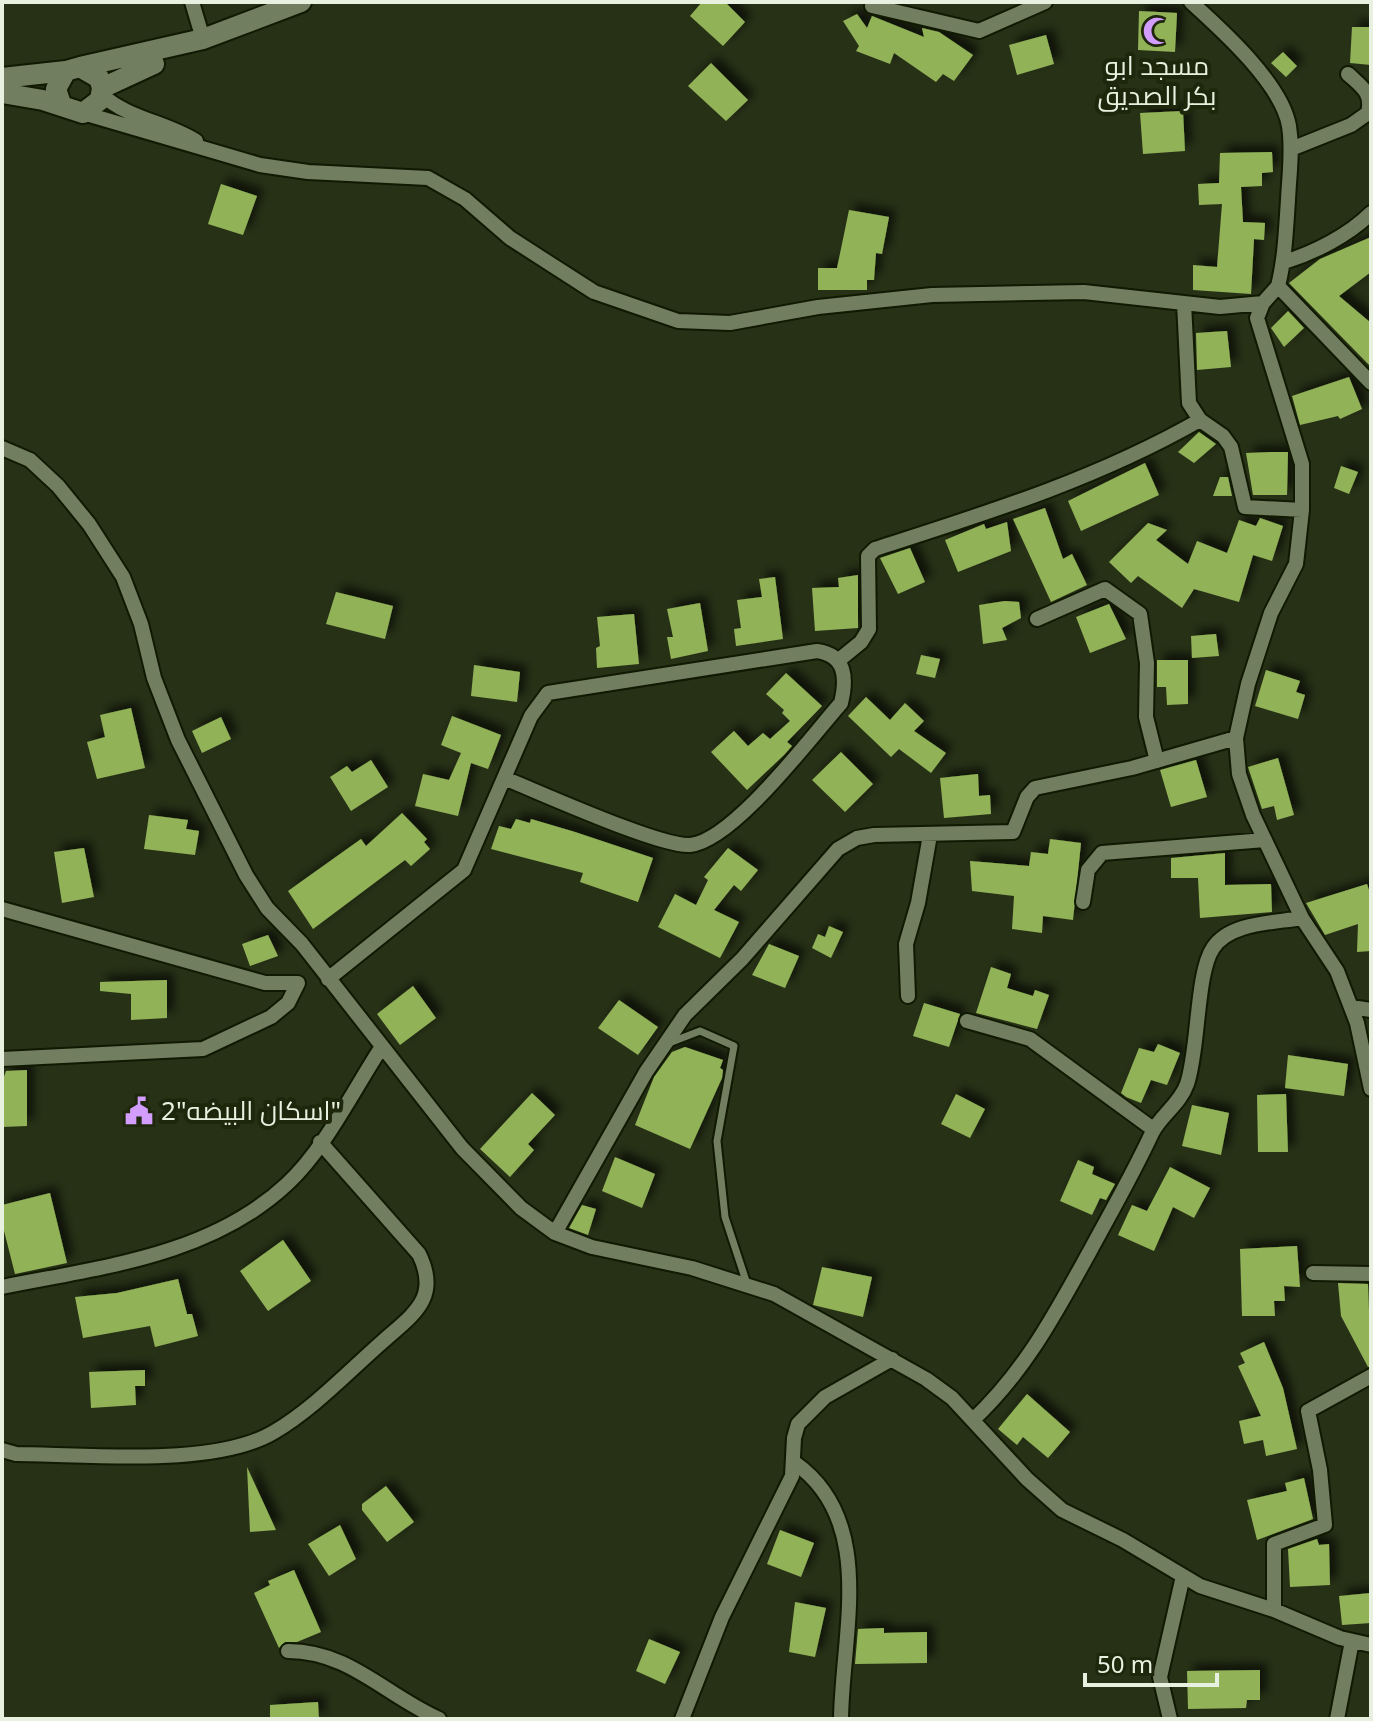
<svg xmlns="http://www.w3.org/2000/svg" width="1373" height="1721" font-family="'Noto Sans',Cairo,sans-serif">
<style>
.building{fill:#92b259;filter:url(#shadow)}
.lines{fill:none;stroke-linecap:round;stroke-linejoin:round}
.lane-casing{stroke:#101901;stroke-width:11}
.street-casing{stroke:#101901;stroke-width:18}
.secondary-casing{stroke:#101901;stroke-width:24}
.lane{stroke:#717e5f;stroke-width:7}
.street{stroke:#717e5f;stroke-width:14}
.secondary{stroke:#717e5f;stroke-width:20}
.labels{text-anchor:middle;stroke-width:8;stroke-linejoin:round;paint-order:stroke}
.poi-label{font-size:26px;fill:#e8f0df;stroke:#1e270c}
</style>
<defs>
<filter id="shadow"><feDropShadow dx="7" dy="-7" stdDeviation="4" flood-color="#0009"/></filter>
</defs>
<rect width="100%" height="100%" fill="#273116"/>
<path class="building" d="M702,2H725L745,22L723,46L690,16Z
M1139,11L1177,13L1175,52L1138,50Z
M857,14L867,28L872,16L924,37L922,28L939,32L973,55L954,81L943,74L936,82L894,53L890,64L856,51L859,46L843,21Z
M1352,27H1371V65L1350,63Z
M1046,35L1054,64L1017,75L1009,45Z
M1283,52L1297,66L1286,77L1271,63Z
M711,63L748,100L726,121L688,86Z
M1183,111L1185,151L1143,154L1140,113Z
M1272,152L1273,172L1262,173V186L1241,187L1243,222L1265,223L1264,240L1254,239L1251,294L1193,290V265L1217,267L1222,204L1199,205L1198,184L1219,183L1220,153Z
M221,184L257,196L243,235L208,224Z
M849,210L889,217L882,254L876,253L874,280H867V290H818V268H837Z
M1371,237V272L1339,296L1371,323V367L1289,283L1320,259Z
M1288,311L1304,328L1284,347L1271,328Z
M1227,331L1231,367L1197,370L1196,333Z
M1349,377L1362,409L1340,419L1338,416L1300,425L1292,396Z
M1199,432L1216,444L1194,463L1178,452Z
M1272,452H1288L1287,495H1253L1246,453Z
M1145,463L1159,495L1081,531L1068,501Z
M1341,466L1358,472L1349,494L1334,488Z
M1220,477H1228L1232,496H1213Z
M1045,508L1063,559L1072,554L1087,585L1051,602L1013,519Z
M1260,518L1283,526L1272,561L1253,555L1239,602L1194,589L1182,608L1138,576L1131,583L1109,562L1148,523L1167,530L1156,540L1188,564L1197,541L1227,553L1239,520L1256,526Z
M1007,522L1011,551L958,572L945,540L984,524L986,529Z
M910,548L925,582L898,594L880,558Z
M858,575V628L815,631L812,588L839,587L838,578Z
M775,577L783,639L736,646L734,629L741,628L737,600L762,597L759,579Z
M336,592L393,606L385,639L326,624Z
M1005,601L1019,602L1021,618L1002,628L1007,640L983,644L979,605Z
M700,603L708,651L671,659L667,637H673L667,609Z
M1109,604L1126,639L1090,653L1076,617Z
M634,614L639,664L597,668L596,648L600,646L597,617Z
M1216,634L1219,656L1192,658L1191,636Z
M921,655L940,659L935,678L916,674Z
M1157,660H1188V704L1167,705L1166,687H1157Z
M474,665L520,672L517,702L471,696Z
M1266,670L1300,681L1296,692L1305,695L1298,719L1255,706Z
M786,673L822,706L787,742L792,746L784,755L747,790L711,752L734,731L748,746L763,733L770,739L790,721L782,713L784,710L766,694Z
M866,697L890,720L905,703L924,721L914,731L946,753L931,773L899,749L891,757L848,716Z
M131,708L145,768L97,779L87,742L105,737L100,715Z
M452,716L501,735L488,769L471,763L458,816L415,806L423,774L449,780L461,753L441,745Z
M221,717L231,739L202,753L192,731Z
M841,752L873,784L845,812L812,780Z
M1278,758L1294,815L1277,820L1274,806L1262,809L1248,767Z
M371,760L388,787L351,811L330,777L347,766L352,772Z
M1196,760L1207,797L1171,807L1160,770Z
M978,774L979,796L990,795L991,814L944,818L940,778Z
M402,813L427,839L424,842L430,849L411,866L405,860L313,929L288,891L361,839L366,846Z
M149,815L188,820L186,829L199,831L195,855L144,849Z
M516,819L530,823L531,819L575,832L653,858L638,902L580,882L583,873L491,849L499,826L511,829Z
M1050,839L1081,843L1073,920L1043,916L1042,933L1012,929L1014,896L972,891L970,861L1029,866L1031,852L1048,854Z
M84,848L94,897L62,903L54,852Z
M728,848L758,870L741,891L734,885L714,910L739,922L720,958L658,927L675,894L696,905L708,880L704,877Z
M1225,853V885L1271,884L1272,912L1200,918L1198,878H1171V858Z
M1367,884L1371,896V951L1357,952L1358,924L1325,935L1306,903Z
M829,926L843,932L831,958L812,948L818,934L825,937Z
M268,935L278,956L250,966L242,944Z
M769,944L799,956L785,988L752,975Z
M991,967L1011,974L1007,988L1033,996L1035,990L1049,995L1037,1029L976,1013Z
M167,980V1018L131,1020V994L100,991V982Z
M413,986L436,1018L400,1045L377,1014Z
M619,1000L658,1027L638,1055L598,1028Z
M924,1003L960,1014L949,1047L913,1036Z
M1158,1044L1180,1053L1167,1085L1151,1080L1141,1103L1126,1097L1121,1093L1139,1048L1154,1052Z
M685,1047L723,1060L720,1068L723,1070L722,1078L690,1149L635,1125L654,1077L672,1052Z
M1288,1055L1348,1064L1344,1096L1285,1088Z
M27,1070V1126L2,1127V1082L6,1071Z
M532,1093L555,1115L528,1144L534,1150L510,1177L480,1149Z
M956,1094L985,1109L970,1138L941,1124Z
M1286,1094L1288,1152H1258L1257,1095Z
M1192,1105L1229,1113L1221,1155L1182,1146Z
M615,1157L655,1174L642,1208L602,1191Z
M1078,1160L1094,1167L1092,1174L1115,1184L1106,1200L1100,1198L1092,1215L1060,1201Z
M1170,1167L1210,1188L1194,1218L1173,1207L1154,1251L1118,1235L1132,1205L1147,1211Z
M50,1193L67,1263L15,1274L2,1223V1205Z
M582,1205L596,1209L588,1235L569,1228Z
M283,1240L311,1281L268,1311L240,1271Z
M1297,1246L1300,1287L1284,1286L1285,1301H1274L1275,1316H1242L1240,1249Z
M822,1267L872,1277L863,1317L813,1305Z
M178,1279L187,1314H192L198,1336L155,1347L150,1326L83,1338L75,1297L117,1293Z
M1338,1283L1368,1284L1371,1366L1368,1367L1341,1316Z
M1264,1342L1283,1388L1297,1449L1266,1456L1263,1440L1244,1444L1239,1421L1261,1416L1238,1366L1245,1363L1240,1353Z
M145,1370V1386H135L136,1405L91,1408L89,1372Z
M1027,1394L1070,1432L1048,1458L1023,1437L1017,1445L998,1429Z
M247,1467L276,1530L250,1532Z
M1304,1478L1313,1519L1257,1540L1247,1500L1287,1491L1285,1483Z
M386,1486L414,1522L387,1542L362,1510V1504Z
M340,1525L356,1559L329,1576L308,1544Z
M780,1530L814,1543L801,1577L767,1564Z
M1317,1539L1319,1545L1329,1544L1330,1585L1290,1587L1288,1549Z
M294,1570L321,1632L297,1642H285L279,1648L254,1593L270,1585L268,1581Z
M1371,1593V1623L1342,1625L1339,1596Z
M795,1602L826,1608L815,1657L789,1652Z
M884,1628V1633L927,1632V1663L855,1664L858,1629Z
M649,1639L680,1652L665,1684L636,1671Z
M1260,1670V1700H1247L1246,1708L1188,1709L1187,1671Z
M318,1702L319,1719H270V1705Z"/>
<g class="lines">
<defs>
<path id="lane" d="M669,1043L700,1031L734,1046L717,1141L725,1217L747,1284"/>
<path id="street" d="M192,2L203,39
M1191,2C1222,30 1282,84 1289,126C1293,151 1289,176 1288,200C1286,229 1285,258 1278,286L1371,383
M872,6L979,31L1045,2
M102,95C129,119 166,122 196,141
M83,113L260,165L308,172L428,178L465,199L510,238L594,292L678,321L730,323L818,307L932,295L1084,292L1220,307L1263,303
M1291,149L1351,125L1368,113C1373,93 1362,87 1348,74
M1284,262C1314,253 1349,235 1371,213
M1278,286L1263,303L1257,318L1302,464V510L1296,564L1271,613L1248,684L1236,738L1239,774L1253,815L1302,918L1337,971L1357,1023L1371,1089
M1184,303L1189,403L1200,420L1223,436L1231,447L1245,507L1302,510
M2,448L30,460L58,486L89,524L123,577L141,624L154,678L178,740L246,875L267,908L302,944L462,1148L521,1208L555,1233L592,1247L692,1268L774,1294L926,1379L952,1398L1027,1479L1062,1510L1123,1540L1200,1586L1274,1610L1340,1638L1371,1645
M1037,619L1105,589L1140,614L1147,663L1146,717L1157,761
M839,660L861,642L869,629L868,556L875,549C987,513 1097,479 1200,420
M1083,902L1088,870L1102,853L1265,840
M2,909L265,983H298L288,1003L271,1017L203,1049L2,1059
M328,979L464,870L531,716L548,693L817,651C846,655 847,678 841,703C811,737 733,841 690,845C660,847 539,792 504,778
M908,996L906,944L918,903L930,835
M1351,1007L1371,1010
M967,1021L1030,1039L1153,1129
M555,1233L646,1072L685,1015L742,959L838,849L857,838L874,835L1013,832L1027,797L1035,788L1132,768L1236,738
M1313,1273L1371,1274
M2,1287C101,1267 210,1256 287,1184C324,1150 353,1091 381,1048
M973,1420C1026,1370 1055,1314 1090,1251C1111,1212 1133,1174 1152,1133C1160,1116 1180,1104 1187,1084C1199,1049 1196,973 1213,948C1230,922 1274,923 1302,918
M2,1450L16,1454C87,1454 214,1468 274,1432C313,1409 347,1373 381,1343C412,1315 441,1299 419,1254L320,1142
M795,1463C877,1521 842,1634 841,1719
M1274,1610V1544L1325,1525L1320,1470L1308,1411L1371,1376
M288,1651C349,1651 385,1695 439,1719
M682,1719L722,1617L792,1476L794,1438L798,1424L825,1397L892,1359
M1170,1719L1160,1677L1183,1576
M1337,1719L1352,1641"/>
<path id="secondary" d="M80,67L203,39L301,2
M2,78L66,71
M102,88L154,64
M2,93L43,100L83,113L100,100L102,88L99,78L80,67L66,71L56,89L61,104"/>
</defs>
<use href="#lane" class="lane-casing"/>
<use href="#street" class="street-casing"/>
<use href="#secondary" class="secondary-casing"/>
<use href="#lane" class="lane"/>
<use href="#street" class="street"/>
<use href="#secondary" class="secondary"/>
</g>
<defs>
<symbol id="mosque-bare" viewBox="-9 -9 18 18"><path d="M3.5-4.9A6 6 0 1 0 3.5 4.9A5 5 0 1 1 3.5-4.9Z" fill="#d29dfd" stroke="#1e270c" stroke-width="2.5" paint-order="stroke"/></symbol>
<symbol id="civic-bare" viewBox="-9 -9 18 18"><path d="M-.6-6.5H3V-4.5H.6V-3L4-1V1h2V6H-6V1h2V-1L-.6-3ZM-1.2 2.5V6h2.4V2.5Z" fill="#d29dfd" stroke="#1e270c" stroke-width="2.5" paint-order="stroke"/></symbol>
</defs>
<g fill-rule="evenodd">
<use href="#mosque-bare" x="1137" y="11" width="40" height="40"/>
<use href="#civic-bare" x="119" y="1091" width="40" height="40"/>
</g>
<g class="labels">
<g class="poi-label">
<text x="1157" y="75">مسجد ابو<tspan x="1157" dy="30">بكر الصديق</tspan></text>
<text x="161" y="1120" text-anchor="start">اسكان البيضه"2"</text>
</g>
</g>
<rect width="1373" height="1721" fill="none" stroke="#e8f0df" stroke-width="8"/>
<path d="M1085 1673v12h132v-12" fill="none" stroke="#e8f0df" stroke-width="4"/>
<text x="1097" y="1673" font-size="24" fill="#e8f0df" stroke="#1e270c" stroke-width="6" paint-order="stroke">50 m</text>
</svg>
